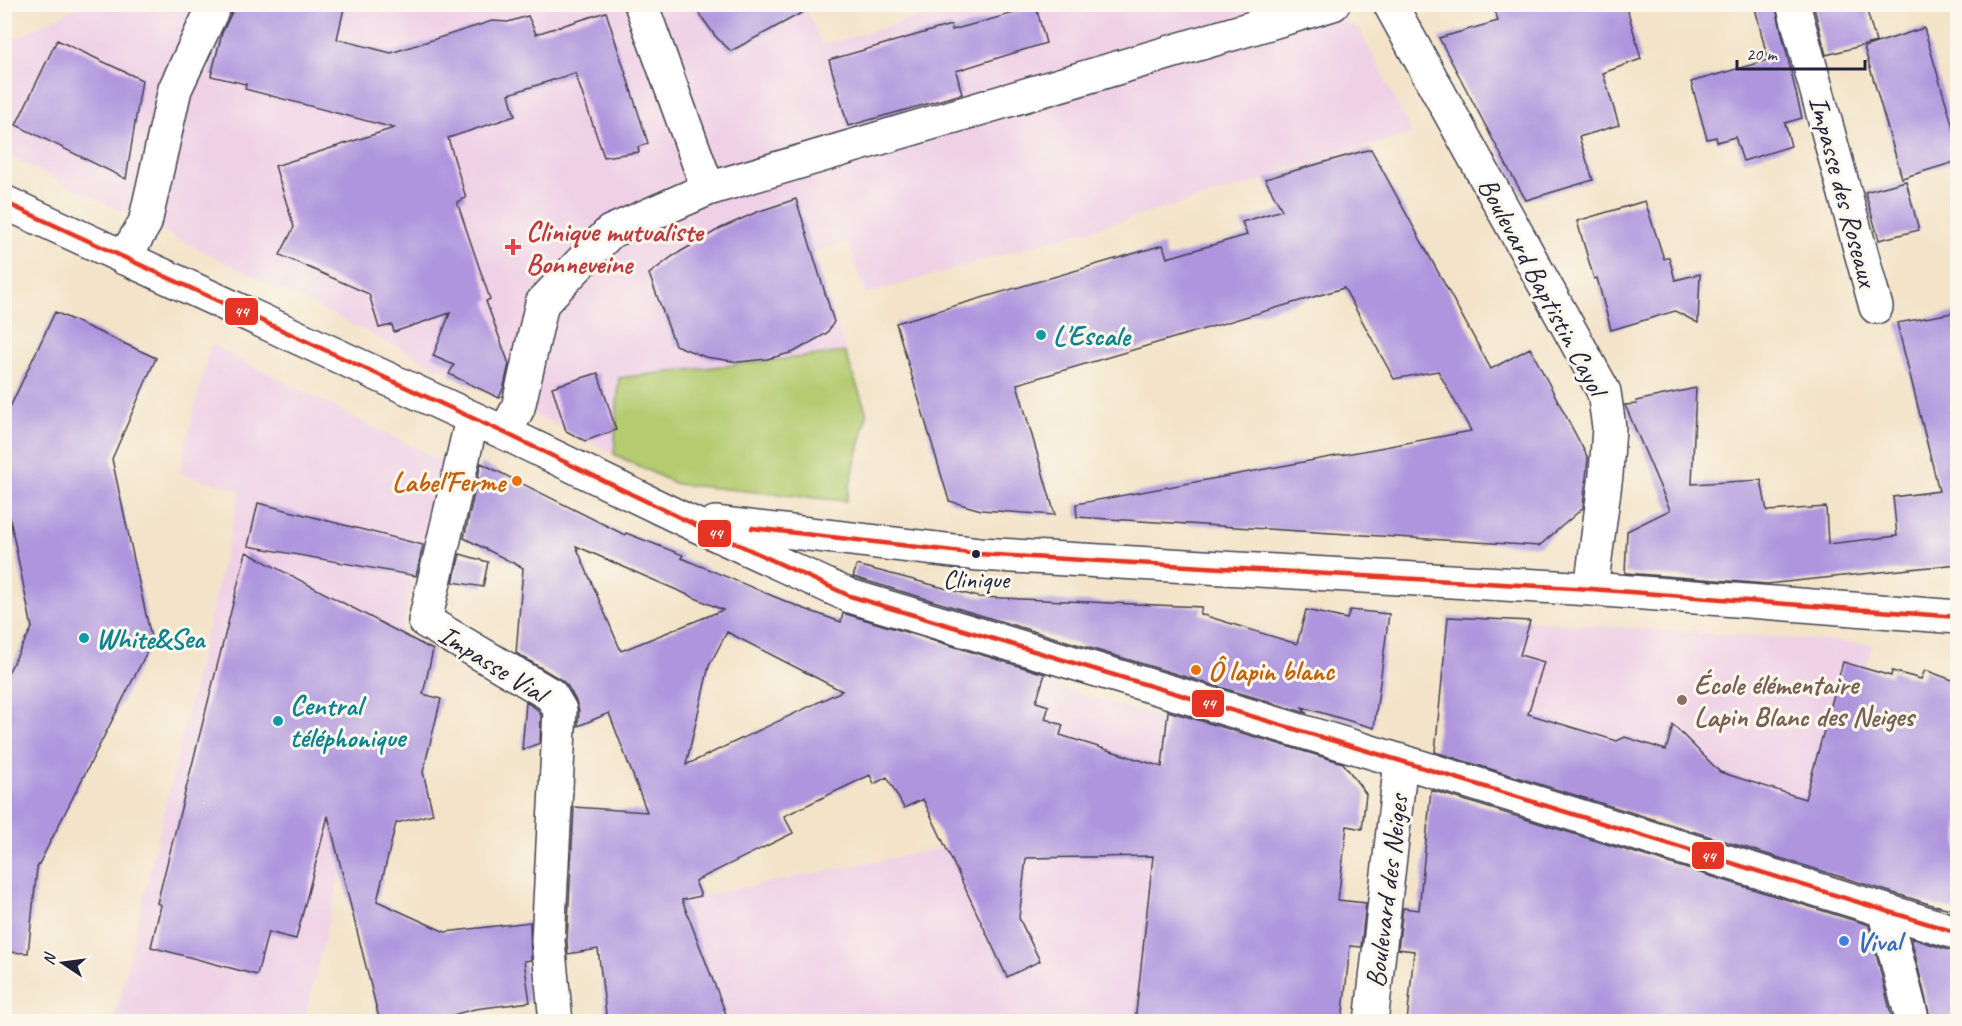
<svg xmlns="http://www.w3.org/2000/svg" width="1962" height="1026" font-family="Caveat,sans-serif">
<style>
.built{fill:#efd0e6}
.green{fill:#b4cb70;stroke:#6b7656;stroke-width:1.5}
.building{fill:#af95de;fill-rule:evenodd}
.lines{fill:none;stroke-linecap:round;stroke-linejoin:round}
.minor-casing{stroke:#413f50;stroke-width:36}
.minor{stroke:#fff;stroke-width:33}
.bus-1-casing{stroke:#fbf7ec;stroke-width:9}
.bus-1{stroke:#e43426;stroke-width:4.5}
.health-dot{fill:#e0444e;stroke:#fbf7ec;stroke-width:2}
.culture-dot{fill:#0f9aa8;stroke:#fbf7ec;stroke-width:2}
.food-dot{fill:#e8710a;stroke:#fbf7ec;stroke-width:2}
.bus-dot{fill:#22223b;stroke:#fbf7ec;stroke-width:2}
.education-dot{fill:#8d6e63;stroke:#fbf7ec;stroke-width:2}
.shop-dot{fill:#3f7fe0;stroke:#fbf7ec;stroke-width:2}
.labels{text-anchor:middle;stroke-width:6;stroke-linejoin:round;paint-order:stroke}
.bus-label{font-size:26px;fill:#22223b;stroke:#fbf7ec}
.street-label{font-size:28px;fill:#22223b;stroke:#fbf7ec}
.health-label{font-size:28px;font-weight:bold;fill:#be3a42;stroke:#fbf7ec;text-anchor:start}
.culture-label{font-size:28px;font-weight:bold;fill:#0d838f;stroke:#fbf7ec;text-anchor:start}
.food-label{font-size:28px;font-weight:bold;fill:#c56008;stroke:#fbf7ec;text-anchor:end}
.education-label{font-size:28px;font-weight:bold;fill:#785e54;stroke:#fbf7ec;text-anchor:start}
.shop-label{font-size:28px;font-weight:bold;fill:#366cbe;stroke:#fbf7ec;text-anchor:start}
.line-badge{stroke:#fbf7ec;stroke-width:2}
.badge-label{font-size:16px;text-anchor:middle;font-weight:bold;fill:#fff}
</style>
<rect width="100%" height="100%" fill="#fbf7ec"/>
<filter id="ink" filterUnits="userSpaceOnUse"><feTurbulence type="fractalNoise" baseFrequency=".0167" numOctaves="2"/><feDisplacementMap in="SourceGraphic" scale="12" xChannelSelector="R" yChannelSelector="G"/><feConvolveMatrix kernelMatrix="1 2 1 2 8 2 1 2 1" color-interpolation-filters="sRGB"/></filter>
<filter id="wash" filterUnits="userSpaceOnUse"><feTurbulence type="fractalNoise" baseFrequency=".008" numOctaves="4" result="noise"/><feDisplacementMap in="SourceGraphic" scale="24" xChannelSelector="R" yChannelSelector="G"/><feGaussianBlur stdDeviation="1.35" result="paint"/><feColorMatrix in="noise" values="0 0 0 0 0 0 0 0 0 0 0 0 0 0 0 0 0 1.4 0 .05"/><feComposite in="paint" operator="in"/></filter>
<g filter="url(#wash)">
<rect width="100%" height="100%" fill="#f3e3c8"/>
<path class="built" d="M83,4L804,5L823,45L961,5H1327L1333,16L1360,30L1412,134L1279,172L1281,175L866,294L847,242L813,253L867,414L846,501L676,484L5,154L4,59H9L13,40Z
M210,344L445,463L400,634L304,1021L114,1022L240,491L179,473Z
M1530,621L1873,644L1811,854L1492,757Z
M1043,682L1241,743L1200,1021H729L682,900L947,847L979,886Z"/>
<path class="green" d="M845,352L867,414L846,501L676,484L614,454L619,378Z"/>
<g id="blocks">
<path class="building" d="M233,4H345L337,39L391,53L492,21L508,22L528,16L536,34L606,12L648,143L638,147L639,152L604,157L575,73L509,94L515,116L448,138L466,198L457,202L490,299L486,301L509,364L504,386L499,398L449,374L454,365L433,356L450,313L394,332L392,325L379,328L369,294L280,255L294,227L275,166L394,128L245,89L246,84L211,76L222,33L232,12Z
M692,4H818L731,51L716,37Z
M1493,4H1626L1641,59L1603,73L1619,125L1579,137L1593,180L1526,200L1509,170L1439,38L1498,21Z
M1754,4H1775L1802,118L1785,123L1791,146L1743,161L1735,137L1717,142L1716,137L1707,139L1691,82L1768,60Z
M1813,4H1865L1876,42L1826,55Z
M1036,7L1046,43L956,71L962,94L848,126L829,60L951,25L952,30Z
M1924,28L1958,144V161L1902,178L1864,47Z
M57,40L142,80L126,179L16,125Z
M1371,149L1491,369L1530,348L1588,458L1583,508L1539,546L1077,517L1076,504L1471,431L1438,371L1394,379L1344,288L1017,384L1055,515L981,510L949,501L896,323L1163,245L1167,258L1247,235L1242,222L1282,210L1265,179Z
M1906,181L1919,230L1879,240L1865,192Z
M796,199L834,322L827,333L794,352L767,359L739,362L705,357L675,345L649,274L673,256L721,228L757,212Z
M1645,201L1664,259L1669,257L1675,280L1700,274L1698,323L1675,311L1611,330L1597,278L1594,279L1577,221Z
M55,312L156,358L112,459L152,642L37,868L28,953L4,952V680L32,628L4,489V420Z
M1958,312V564L1767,584L1625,573L1627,531L1670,510L1625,405L1637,404L1636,401L1696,388L1692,484L1761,480L1767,511L1826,507L1828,544L1897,536L1893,497L1939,491L1897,323Z
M598,373L616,430L585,441L566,431L552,387Z
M481,463L625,535L626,533L683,555L681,558L802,608L841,622L843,613L1045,674L1036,702L1049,706L1045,719L1063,725L1060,735L1162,767L1168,711L1343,763L1366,794L1362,829L1347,826L1338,900L1366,903L1361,947L1350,946L1342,1022H1135L1153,856L1026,858L1019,918L1040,961L1007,977L923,799L904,808L887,777L874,784L870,775L784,816L793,833L695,881L701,896L682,900L726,1014L700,1022H607L598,949L568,954L567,941L574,807L647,812L609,713L578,726L579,711L576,701L567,685L560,679L516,653L523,568L464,538ZM576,546L642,575L723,610L621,651ZM727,632L842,691L686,765L709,666Z
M258,503L423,545L416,576L248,546Z
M246,552L433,650L423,694L441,699L423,772L433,814L396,823L377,901L445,932L530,922L531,960L524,961L530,1002L475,1009L425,1022H380L328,816L296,939L268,932L257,975L151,947L161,905L157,903Z
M460,554L488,562L483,587L453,582Z
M857,565L978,597L1202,607L1200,614L1297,644L1306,610L1347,619L1350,610L1389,614L1374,728L1302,707L1306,713L857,578L853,577Z
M1448,617L1530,621L1520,655L1544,662L1528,714L1617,741L1625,737L1666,750L1673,725L1720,772L1805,799L1843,662L1891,676L1892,671L1921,679L1925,670L1958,682V911L1938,906L1939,907L1435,752Z
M526,702L537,709L541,715L540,743L522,750Z
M1431,790L1869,925L1893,1022H1407L1414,951L1398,949L1403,908L1419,910Z
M1911,938L1952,951L1958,970V1022H1931Z"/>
</g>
</g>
<g filter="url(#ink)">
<use href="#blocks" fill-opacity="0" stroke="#413f50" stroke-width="1.5"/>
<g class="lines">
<defs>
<path id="minor" d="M641,4L708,189
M1390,4L1604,392L1609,427L1606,475L1591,589
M1793,4L1876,307
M4,202L505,433L685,520L850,596L1401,761L1958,933
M124,258L145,223L175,89L215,4
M472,419L425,621L551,695L560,710L548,941L556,1022
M505,433L518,408L542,303L610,232L708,189L1333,4
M715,523L979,554L1591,589L1958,617
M1884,910L1913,1022
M1371,1022L1401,761"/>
</defs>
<use href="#minor" class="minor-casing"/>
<use href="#minor" class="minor"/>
<defs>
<path id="bus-1" d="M4,202L505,433L685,520L850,596L1401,761L1958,933
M752,528L979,554L1591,589L1958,617"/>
</defs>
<use href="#bus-1" class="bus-1-casing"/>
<use href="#bus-1" class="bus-1"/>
</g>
</g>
<path class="health-dot" d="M510 238h6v6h6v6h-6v6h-6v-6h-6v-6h6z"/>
<g class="culture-dot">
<circle cx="1041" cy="335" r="6"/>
<circle cx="84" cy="638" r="6"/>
<circle cx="278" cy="721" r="6"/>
</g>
<g class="food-dot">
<circle cx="517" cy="481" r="6"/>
<circle cx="1196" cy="670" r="6"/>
</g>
<circle class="bus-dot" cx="976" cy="554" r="5"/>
<circle class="education-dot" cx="1682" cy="700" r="6"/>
<circle class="shop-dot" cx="1844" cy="941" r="6"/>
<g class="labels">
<g class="bus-label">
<text x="976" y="588">Clinique</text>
</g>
<g class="street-label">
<text transform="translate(1844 191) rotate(75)" y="10">Impasse des Roseaux</text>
<text transform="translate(1543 286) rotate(62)" y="10">Boulevard Baptistin Cayol</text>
<text transform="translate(493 663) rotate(32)" y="10">Impasse Vial</text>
<text transform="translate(1386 891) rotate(-83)" y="10">Boulevard des Neiges</text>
</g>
<g class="health-label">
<text x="526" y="241">Clinique mutualiste<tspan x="526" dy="32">Bonneveine</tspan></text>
</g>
<g class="culture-label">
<text x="1053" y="345">L'Escale</text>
<text x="96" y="648">White&amp;Sea</text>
<text x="290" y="715">Central<tspan x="290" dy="32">téléphonique</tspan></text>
</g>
<g class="food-label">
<text x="505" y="491">Label'Ferme</text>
<text x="1208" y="680" text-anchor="start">Ô lapin blanc</text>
</g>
<g class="education-label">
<text x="1694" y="694">École élémentaire<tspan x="1694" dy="32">Lapin Blanc des Neiges</tspan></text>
</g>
<g class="shop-label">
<text x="1856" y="951">Vival</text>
</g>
</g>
<g class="line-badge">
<rect x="224" y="297" width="35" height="29" rx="6" fill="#e43426"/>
<rect x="697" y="519" width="35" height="29" rx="6" fill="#e43426"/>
<rect x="1191" y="689" width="34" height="29" rx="6" fill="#e43426"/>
<rect x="1691" y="841" width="34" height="29" rx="6" fill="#e43426"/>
</g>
<g class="badge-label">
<text x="241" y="317">44</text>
<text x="715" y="539">44</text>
<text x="1208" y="709">44</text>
<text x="1708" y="862">44</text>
</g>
<rect width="1962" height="1026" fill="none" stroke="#fbf7ec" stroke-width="24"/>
<g transform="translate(63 963) rotate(283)" stroke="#fbf7ec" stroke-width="4.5" paint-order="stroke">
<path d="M0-4.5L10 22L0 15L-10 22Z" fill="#22223b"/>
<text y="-9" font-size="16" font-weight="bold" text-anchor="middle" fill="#22223b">N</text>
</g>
<path d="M1737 60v9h128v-9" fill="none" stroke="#22223b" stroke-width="3"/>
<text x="1746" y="60" font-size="18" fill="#22223b" stroke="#fbf7ec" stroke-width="4.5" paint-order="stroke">20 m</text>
</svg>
